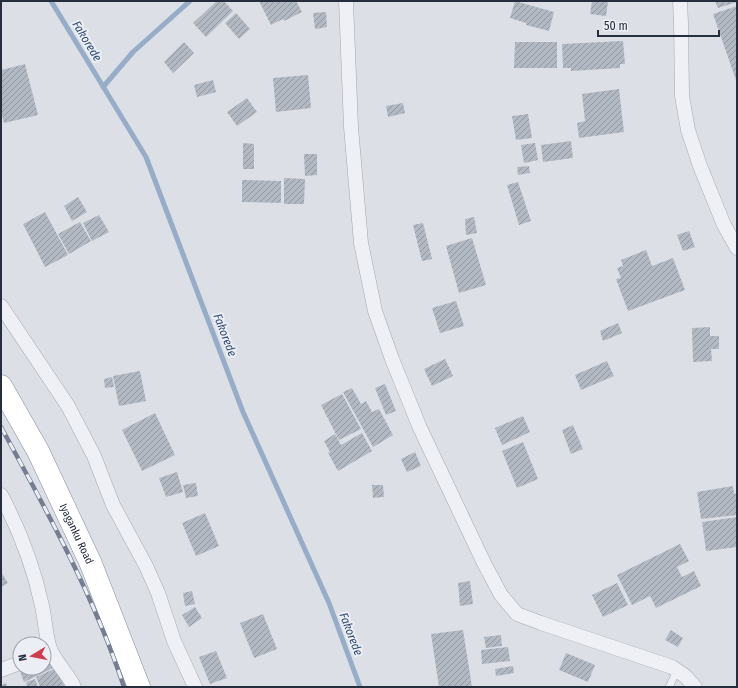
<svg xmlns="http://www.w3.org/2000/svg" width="738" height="688" font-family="'Fira Sans Condensed',sans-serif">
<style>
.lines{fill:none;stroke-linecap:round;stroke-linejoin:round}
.stream{stroke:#96acc7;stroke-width:5}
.building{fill:url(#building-hatch)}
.lane-casing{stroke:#a2a7b0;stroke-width:8}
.street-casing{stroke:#a2a7b0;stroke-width:15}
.highway-casing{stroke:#838c9d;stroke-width:23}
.lane{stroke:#eef0f5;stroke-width:7}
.street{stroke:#eef0f5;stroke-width:14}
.highway{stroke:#fff;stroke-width:22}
.rail-casing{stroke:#757e90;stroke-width:4.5}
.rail{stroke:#ebeef4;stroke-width:3;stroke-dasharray:9;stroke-linecap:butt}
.labels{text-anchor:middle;stroke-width:4;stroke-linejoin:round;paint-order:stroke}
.street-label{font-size:11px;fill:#262d3c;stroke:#ebeef4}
.water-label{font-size:12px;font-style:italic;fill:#304a70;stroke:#ebeef4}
</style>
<defs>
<pattern id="building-hatch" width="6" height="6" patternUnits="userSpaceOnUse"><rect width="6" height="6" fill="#b3b9c3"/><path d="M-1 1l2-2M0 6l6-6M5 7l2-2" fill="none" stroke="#9197a0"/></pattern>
</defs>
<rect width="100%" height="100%" fill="#dce0e6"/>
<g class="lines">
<path class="stream" d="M51,1L146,157L243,412L329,603L360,687
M103,87L133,52L190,1"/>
</g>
<path class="building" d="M217,1H224L233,11L206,37L193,23Z
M259,1H296L302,12L284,21L283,19L271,25Z
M515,1L554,12L549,31L526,25V23L510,18Z
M592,1H608L606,16L590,14Z
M715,1H737V2L718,8Z
M737,6V83L713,14Z
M326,12L327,27L315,29L313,13Z
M236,13L250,29L239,39L225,23Z
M623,41L625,64H620V68L571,71V68H563L562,44Z
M184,42L194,53L173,73L164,62Z
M515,42H557V68H514Z
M25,64L38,115L4,123L1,111V70Z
M308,75L311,108L276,112L273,78Z
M213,80L216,92L197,97L194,85Z
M619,89L624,132L579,138L577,123L585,121L582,94Z
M247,98L257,112L237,126L227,112Z
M403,103L405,113L388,117L386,106Z
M528,114L532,138L516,140L512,116Z
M571,141L573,158L543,162L541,145Z
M243,143L254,144V169H243Z
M535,143L538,160L524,163L521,145Z
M304,154H317V175L305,176Z
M529,166L530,173L518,175L517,167Z
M284,178L305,179L304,204H284Z
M242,180L281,181V203L242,202Z
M518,182L531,221L519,225L507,185Z
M78,197L87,212L72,221L64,206Z
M45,212L68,255L45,267L23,224Z
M99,215L109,232L92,241L83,223Z
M474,217L477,233L466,235L465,219Z
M80,222L91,241L69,254L58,234Z
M423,223L432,259L422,261L413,225Z
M689,231L695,247L683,251L677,235Z
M472,238L486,285L459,293L446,246Z
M646,250L652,266L673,258L685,290L628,311L616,279L621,278L617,268L623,266L621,260Z
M456,301L464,326L440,333L432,308Z
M618,323L622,333L603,341L600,331Z
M710,327V336H719V349H711L712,361L693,362L692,328Z
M445,359L453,376L432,386L424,369Z
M607,361L614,376L581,390L575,375Z
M140,371L146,401L119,406L113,376Z
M112,377L114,387L105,388L104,379Z
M385,384L396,411L386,415L375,388Z
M352,388L361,404L366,401L372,412L379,409L393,435L373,447L343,392Z
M342,394L361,429L339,440L321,405Z
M155,413L175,455L142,471L122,430Z
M523,416L530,432L502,445L495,428Z
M573,425L583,449L571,454L562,430Z
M362,433L372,451L338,471L328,453L330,452L324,441L335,434L341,445Z
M523,442L538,479L517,488L502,451Z
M415,452L421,466L407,472L401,459Z
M177,472L183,492L166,497L159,478Z
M196,483L198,496L186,498L183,485Z
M372,485H383L384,497L373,498Z
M733,486L734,494L737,493V515L701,519L697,492Z
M205,513L219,546L196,556L182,523Z
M737,517V547L706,551L702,522Z
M680,544L689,561L677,567L682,577L694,571L701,586L656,608L650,596L632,605L617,575Z
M1,572L8,583L1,587Z
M470,581L473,604L460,606L458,583Z
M617,583L628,605L603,617L592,595Z
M192,591L195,604L185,606L183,593Z
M195,607L202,618L189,627L182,615Z
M263,614L277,649L254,658L240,623Z
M463,630L472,687H439L431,634Z
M671,630L683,638L678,647L665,640Z
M501,635L502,646L486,648L484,637Z
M508,647L510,661L482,664L481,650Z
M216,651L227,678L210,684L199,657Z
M566,653L595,665L588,682L559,670Z
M48,657L53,668L24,682L19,668H44V658Z
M513,666L514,673L496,676L495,669Z
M56,668L65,687H40L36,677Z
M35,679L38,687H27L26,682Z
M6,683L7,687H1V685Z"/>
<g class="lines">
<defs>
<path id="lane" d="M669,687L677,671"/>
<path id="street" d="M346,1L351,127L361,243L375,311L392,359L420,428L484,563L501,595L517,614L541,623L672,667L685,676L695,687
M680,1L681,23L682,96L688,130L700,166L724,225L737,248
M1,306L68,406L94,456L113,505L146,566L158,593L174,641L195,687
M1,495C19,529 34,568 42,606C45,618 46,641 51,651C57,664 68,674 74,687
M1,670L20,663"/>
<g id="highway">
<path id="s1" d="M1,386L38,451L91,564L139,687"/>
</g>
</defs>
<use href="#lane" class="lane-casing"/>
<use href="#street" class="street-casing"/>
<use href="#highway" class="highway-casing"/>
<use href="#lane" class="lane"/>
<use href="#street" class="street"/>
<use href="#highway" class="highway"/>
<defs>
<path id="rail" d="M1,427C47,511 94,596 124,687"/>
</defs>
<use href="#rail" class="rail-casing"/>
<use href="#rail" class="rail"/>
</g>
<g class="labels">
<g class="street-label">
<text dy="4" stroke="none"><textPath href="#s1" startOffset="166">Iyaganku Road</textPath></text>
</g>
<g class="water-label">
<text transform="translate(87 41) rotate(59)" y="4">Fakorede</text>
<text transform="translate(225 335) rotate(69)" y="4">Fakorede</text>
<text transform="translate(351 634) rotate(69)" y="4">Fakorede</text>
</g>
</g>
<rect width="738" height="688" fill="none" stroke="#262d3c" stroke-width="4"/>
<g transform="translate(32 656) rotate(260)"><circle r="19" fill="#ebeef4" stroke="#9ca1aa"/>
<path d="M0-3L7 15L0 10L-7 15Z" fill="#cd3f4f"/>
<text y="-6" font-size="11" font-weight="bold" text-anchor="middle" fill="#262d3c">N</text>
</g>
<path d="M598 30v6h121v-6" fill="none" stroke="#262d3c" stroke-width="2"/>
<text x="604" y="30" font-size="12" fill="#262d3c" stroke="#ebeef4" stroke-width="3" paint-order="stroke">50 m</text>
</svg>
